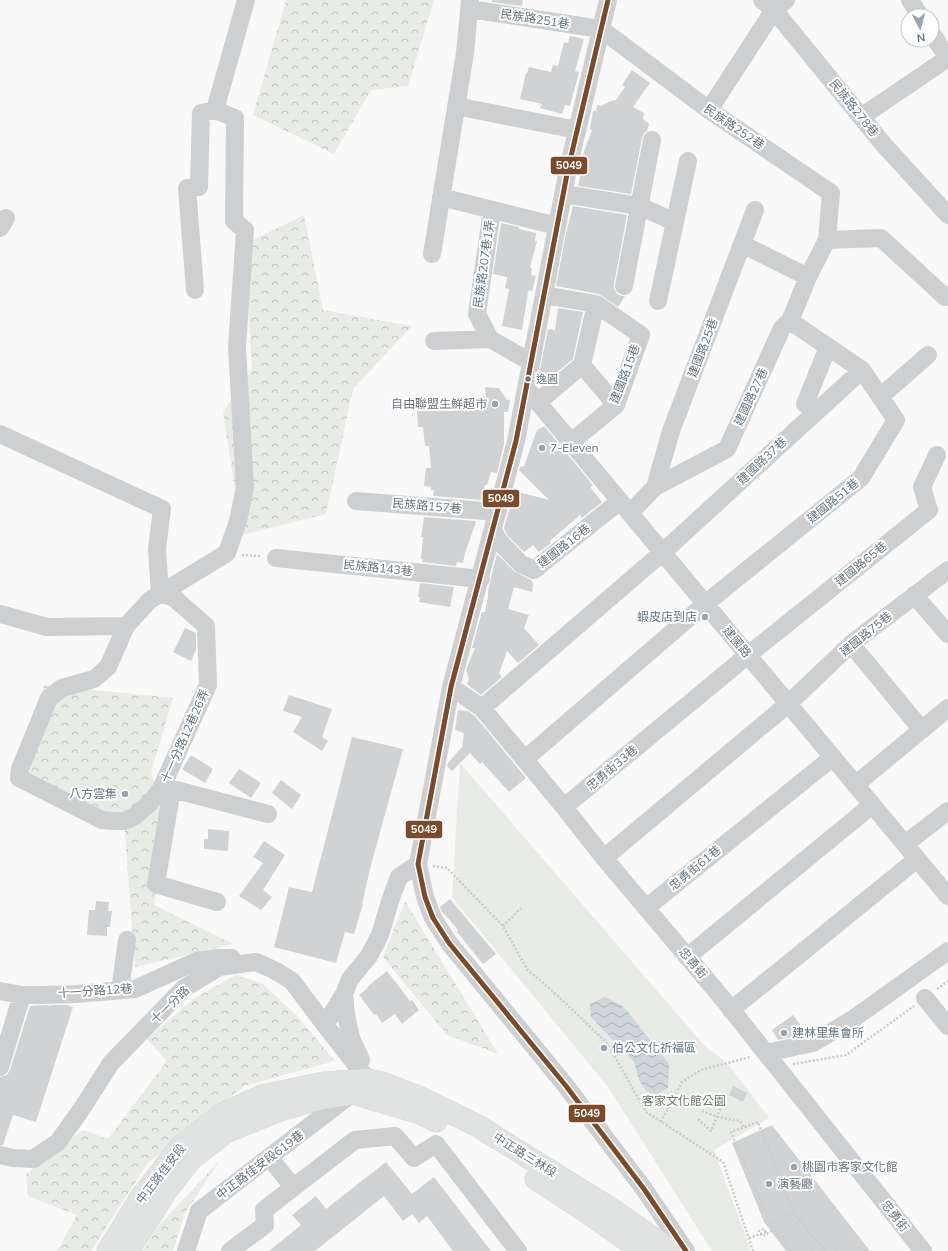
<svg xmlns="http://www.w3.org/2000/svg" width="948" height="1251" font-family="Mulish,'Noto Sans TC',sans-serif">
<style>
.green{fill:#e8ebe6}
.forest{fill:url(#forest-crowns)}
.water{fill:url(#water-waves)}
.building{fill:#d0d2d3}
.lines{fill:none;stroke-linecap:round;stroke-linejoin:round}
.major-casing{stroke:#d5d6d7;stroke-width:23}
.path{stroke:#cbcccd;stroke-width:2.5;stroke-dasharray:2 2;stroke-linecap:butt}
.minor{stroke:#cecfd0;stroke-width:18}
.major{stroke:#e1e2e2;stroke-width:22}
.path-bridge{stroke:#cbcccd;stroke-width:2.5;stroke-dasharray:2 2;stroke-linecap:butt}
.bus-1-casing{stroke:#fff;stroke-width:8}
.bus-1{stroke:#7a4b2a;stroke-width:5}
.bus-dot{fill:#657683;stroke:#fff;stroke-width:1.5}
.poi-dot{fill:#99a4ac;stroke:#fff;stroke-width:1.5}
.labels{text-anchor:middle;stroke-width:4;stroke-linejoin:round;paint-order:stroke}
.bus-label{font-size:11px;fill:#657683;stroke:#fff;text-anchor:start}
.street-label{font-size:12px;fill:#657683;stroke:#fff}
.poi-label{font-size:12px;fill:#657683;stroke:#fff;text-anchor:start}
.park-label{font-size:12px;fill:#687a64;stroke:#fff}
.line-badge{stroke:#fff;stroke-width:1.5}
.badge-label{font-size:11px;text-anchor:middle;font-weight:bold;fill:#fff}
</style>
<defs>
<pattern id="forest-crowns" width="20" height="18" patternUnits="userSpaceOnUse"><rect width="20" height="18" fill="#e8ebe6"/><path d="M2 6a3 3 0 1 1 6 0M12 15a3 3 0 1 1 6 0" fill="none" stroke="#c0c3c0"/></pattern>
<pattern id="water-waves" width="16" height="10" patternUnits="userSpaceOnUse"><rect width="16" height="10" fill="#ced6d9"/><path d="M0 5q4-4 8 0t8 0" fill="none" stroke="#abb2b5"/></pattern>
</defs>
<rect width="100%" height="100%" fill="#f9f9f9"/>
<path class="green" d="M460,763L704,1045L728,1064L769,1118L714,1150L751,1251H712L608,1087L452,897Z"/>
<path class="forest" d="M286,0H434L408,86L371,90L334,154L253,115Z
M304,215L323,310L412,326L353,389L326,514L242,535L223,412L252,370L245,244Z
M44,685L173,698L151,773L166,808L154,905L233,944L135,967L124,821L29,774Z
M405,901L498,1054L447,1035L383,957Z
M236,975L262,983L298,1017L335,1061L244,1086L147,1164L91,1251H57L77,1215L28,1196L26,1174L83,1130L108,1139L167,1061L147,1039L193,999Z
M219,1161L184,1215L173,1251H143L157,1228Z"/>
<path class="water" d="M605,997L624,1007L669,1064L668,1088L656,1095L646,1091L639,1080L634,1062L591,1017L590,1004Z"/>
<path class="building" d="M492,0H523L522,6L492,2Z
M570,36L584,39L575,71L579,72L570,106L565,105L562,114L540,108L542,104L520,99L526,73H527L529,67L551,72L553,65L558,66L564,42L568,43Z
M632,70L650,83L633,107L644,113L643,119L649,124L647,131L644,133L642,138L631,194L578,186L584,160L583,154L592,130L590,129L593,111H596L597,105L601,106L611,101L616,100L625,87L622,85Z
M573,206L627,215L614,284V289L617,294L622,296H625L618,307L599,294L556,286L566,233Z
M501,223L519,227V229L536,233L535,241H537L530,267L532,268L531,275L536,276L532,291L529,290L528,292L522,330L502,326L509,289L505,288L507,277L493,274Z
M558,308L583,312L573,359L543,384L538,379L548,329L555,330Z
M485,387L499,388L507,400H510L508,412H504V444L497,473L491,472L487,485H485L482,500L433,496L434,490H431V487L424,486L426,468H431L429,446H425L423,427H418L417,411L478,410V409H481V395L486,398Z
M544,426L593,485L590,487L602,502L582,518L580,515L550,541L551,543L539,552L533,545L524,552L507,535L504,528L515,491L549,500L519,470L520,467L524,466L537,430Z
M424,517L475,521L476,522L465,553L463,563L457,562L456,566L422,562L423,559H421L423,537H421Z
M497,554L514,571L531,580L533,583L532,592L514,587L508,609L529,615L524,628L539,645L518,663L507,651L499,673L502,677L481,695L467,684L469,679L466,670L475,648H472L482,612H485L488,596V590L491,580V577Z
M420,583L454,587L450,607L419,602L420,597H418Z
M185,628L196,633V650L191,661L173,652Z
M289,695L332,709L322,737L328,741L322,751L293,732L302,717L283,711Z
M458,710L468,711L475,716L526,778L509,792L482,762L480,764L470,753L452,771L447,766L448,763L462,747L464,733L455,730Z
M352,737L403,749L371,865L362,904H363L354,934L345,932L336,963L274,947L289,887L312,892Z
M191,755L213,769L205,783L182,769Z
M239,769L261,783L251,798L229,783Z
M281,780L301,795L292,809L272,793Z
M208,829L229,831L228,851L204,849V839H208Z
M264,841L285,855L263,890L272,897L261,910L239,896L263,863L253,857Z
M450,899L496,954L483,964L457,932L458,930L441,910L440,907Z
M96,901L109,902L108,911H112L110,927H107V936L87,935L89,910H95Z
M387,971L410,1001L412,1000L419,1010L402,1024L395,1014L382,1023L376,1014L374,1015L359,995L368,988L367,987Z
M47,1005L51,1006V1005H67L73,1007L36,1122L13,1115L3,1145H0V1077L7,1075L10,1070L30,1006Z
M793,1015L804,1030L796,1036L778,1040L772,1030Z
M733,1086L747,1093L743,1102L729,1095Z
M772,1125L870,1251H786L764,1222L732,1143Z
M386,1162L412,1194L434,1177L491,1251H453L427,1216L419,1223L412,1214L403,1221L384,1196L315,1251H269L301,1225L292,1215L316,1196L326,1209Z"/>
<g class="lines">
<defs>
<path id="major" d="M536,1179L594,1217L642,1251
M108,1251L142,1196L181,1146L221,1115L262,1096L324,1083L368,1080L382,1083L421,1098L478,1126L608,1207L672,1251
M128,1251L166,1191L191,1159L226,1132L277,1111L314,1100L353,1093L420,1113L436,1121"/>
</defs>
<use href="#major" class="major-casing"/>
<path class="path" d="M242,555L261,556
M433,866L447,868L503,926L527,969L559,997L607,1043L646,1112L723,1162L753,1251
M503,926L521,908
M937,989L948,981
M793,1064L846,1055L914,1006
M702,1111L718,1117L740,1121L744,1128
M698,1119L711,1131L724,1100L705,1103
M661,1122L682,1082L701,1070L750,1057
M770,1224L793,1212
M749,1238L766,1232
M809,1247L812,1251
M790,1251L770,1224L731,1132L758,1122L793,1212L825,1251
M836,1251L837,1250"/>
<path class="minor" d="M608,0L568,169L516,441L451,687L418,864L425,897L433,918L449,943L566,1086L644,1189L686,1251
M762,0L774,10L884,145L948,215
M910,0L920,16
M469,9L601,29L709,110L831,193L827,240L808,277L790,321L782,328L727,449L655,487L630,513
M932,34L948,58
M456,106L577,130
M215,110L235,118L234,221L245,230L237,347L245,487L238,521L227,553L150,600L126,626L108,667L94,679L62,688L49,698L20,769L19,778L102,820L114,821H124L135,816L149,804L161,789L176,790L268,814
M709,110L774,10L786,0
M861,117L948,58
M564,194L639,206L675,222
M441,197L557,226
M0,228L6,218
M827,240L881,238L945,297L948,295
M742,244L808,277
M432,254L465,53L470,0
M624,286L652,140
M195,290L187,188L199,187L201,113L215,110L246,0
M544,295L596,304L641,335L616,405L571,442
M658,301L688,161
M596,304L582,365L616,405
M490,339L477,314L492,210
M434,341L490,339L531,362
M526,388L948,896
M880,397L928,355
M538,402L582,365
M805,404L828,347
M0,434L162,509L157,549L160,594L173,597L206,626L208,685L161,789L170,801L156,884L217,902
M655,487L671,431L755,210
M356,501L498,512
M493,531L499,541L521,564L534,570L620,501
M276,558L481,579
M914,595L948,634
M0,614L47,627L126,626
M851,644L922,730
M451,687L482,708L564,807L604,858L723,999L923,1251
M482,708L663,552L862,370
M525,759L705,604L861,478L896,420L862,370L790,321
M855,785L948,708
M564,807L748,655L929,510L922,487L937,455
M905,844L948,811
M604,858L788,704L851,644L948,570
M646,908L833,757
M687,957L872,805
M120,990L127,940
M0,991L22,995H41L76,994L135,989L197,961L218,958H232
M344,994L346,1015L351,1038L361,1060
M925,998L948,1026
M731,1010L917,859
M325,1025L344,994L350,979L369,956L380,935L391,898L399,877L418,864
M766,1053L813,1043L853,1019L948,951
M0,1067L22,995
M0,1155L13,1158L33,1159L58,1142L81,1110L111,1063L183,989L219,967L256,962L274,970L292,981L325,1025L368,1080
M269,1157L293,1187
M186,1251L199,1211L354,1092
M230,1251L265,1225L264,1210L355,1140L395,1136L414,1158L436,1144L518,1251"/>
<use href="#major" class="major"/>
<path class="path-bridge" d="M766,1232L764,1229L759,1231L762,1236L774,1230"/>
<defs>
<path id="bus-1" d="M608,0L568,169L516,441L451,687L418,864L425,897L433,918L449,943L566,1086L644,1189L686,1251"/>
</defs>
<use href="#bus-1" class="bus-1-casing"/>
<use href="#bus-1" class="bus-1"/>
</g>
<circle class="bus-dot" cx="528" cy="379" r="3.5"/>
<g class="poi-dot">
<circle cx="495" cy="404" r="4"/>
<circle cx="542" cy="448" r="4"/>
<circle cx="705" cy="617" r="4"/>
<circle cx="125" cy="794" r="4"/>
<circle cx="784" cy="1033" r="4"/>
<circle cx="604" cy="1048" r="4"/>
<circle cx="794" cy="1167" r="4"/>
<circle cx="769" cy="1184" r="4"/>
</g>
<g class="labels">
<g class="bus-label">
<text x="536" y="383">逸園</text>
</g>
<g class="street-label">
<text transform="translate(535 19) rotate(9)" y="4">民族路251巷</text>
<text transform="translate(854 108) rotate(51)" y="4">民族路278巷</text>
<text transform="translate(734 127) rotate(34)" y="4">民族路252巷</text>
<text transform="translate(484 264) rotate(-82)" y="4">民族路207巷1弄</text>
<text transform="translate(703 348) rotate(-69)" y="4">建國路25巷</text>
<text transform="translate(625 374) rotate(-69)" y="4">建國路15巷</text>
<text transform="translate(751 397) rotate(-65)" y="4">建國路27巷</text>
<text transform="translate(762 461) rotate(-43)" y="4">建國路37巷</text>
<text transform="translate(833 501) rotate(-39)" y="4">建國路51巷</text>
<text transform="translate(427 506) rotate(5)" y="4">民族路157巷</text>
<text transform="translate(564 546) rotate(-38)" y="4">建國路16巷</text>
<text transform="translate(861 564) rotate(-39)" y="4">建國路65巷</text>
<text transform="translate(378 568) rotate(6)" y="4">民族路143巷</text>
<text transform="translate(866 634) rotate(-39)" y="4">建國路75巷</text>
<text transform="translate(737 642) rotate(50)" y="4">建國路</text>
<text transform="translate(185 736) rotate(-66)" y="4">十一分路12巷26弄</text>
<text transform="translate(612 768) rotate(-40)" y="4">忠勇街33巷</text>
<text transform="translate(695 868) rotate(-39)" y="4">忠勇街61巷</text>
<text transform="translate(693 963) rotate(50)" y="4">忠勇街</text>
<text transform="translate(95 991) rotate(-4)" y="4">十一分路12巷</text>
<text transform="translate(170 1005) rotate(-44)" y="4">十一分路</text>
<text transform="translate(525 1155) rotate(32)" y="4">中正路三林段</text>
<text transform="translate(260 1165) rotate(-37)" y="4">中正路佳安段619巷</text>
<text transform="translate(161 1174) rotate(-52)" y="4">中正路佳安段</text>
<text transform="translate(895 1216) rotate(52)" y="4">忠勇街</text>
</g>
<g class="poi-label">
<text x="487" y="408" text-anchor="end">自由聯盟生鮮超市</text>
<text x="550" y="452">7-Eleven</text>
<text x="697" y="621" text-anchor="end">蝦皮店到店</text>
<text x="117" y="798" text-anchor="end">八方雲集</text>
<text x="792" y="1037">建林里集會所</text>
<text x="612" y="1052">伯公文化祈福區</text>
<text x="802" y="1171">桃園市客家文化館</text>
<text x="777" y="1188">演藝廳</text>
</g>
<g class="park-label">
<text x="684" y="1105">客家文化館公園</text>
</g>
</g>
<g class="line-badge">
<rect x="550" y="156" width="38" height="19" rx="4" fill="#7a4b2a"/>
<rect x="482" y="489" width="38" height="19" rx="4" fill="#7a4b2a"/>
<rect x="405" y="820" width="38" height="19" rx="4" fill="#7a4b2a"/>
<rect x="568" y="1104" width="38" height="19" rx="4" fill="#7a4b2a"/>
</g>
<g class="badge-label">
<text x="569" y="169">5049</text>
<text x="501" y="502">5049</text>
<text x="424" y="833">5049</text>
<text x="587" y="1117">5049</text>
</g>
<g transform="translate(920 28) rotate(174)"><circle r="19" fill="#ffffff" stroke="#c1c8cd"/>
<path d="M0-3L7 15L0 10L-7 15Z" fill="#99a4ac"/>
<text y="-6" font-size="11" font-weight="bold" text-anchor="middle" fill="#657683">N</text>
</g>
</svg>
